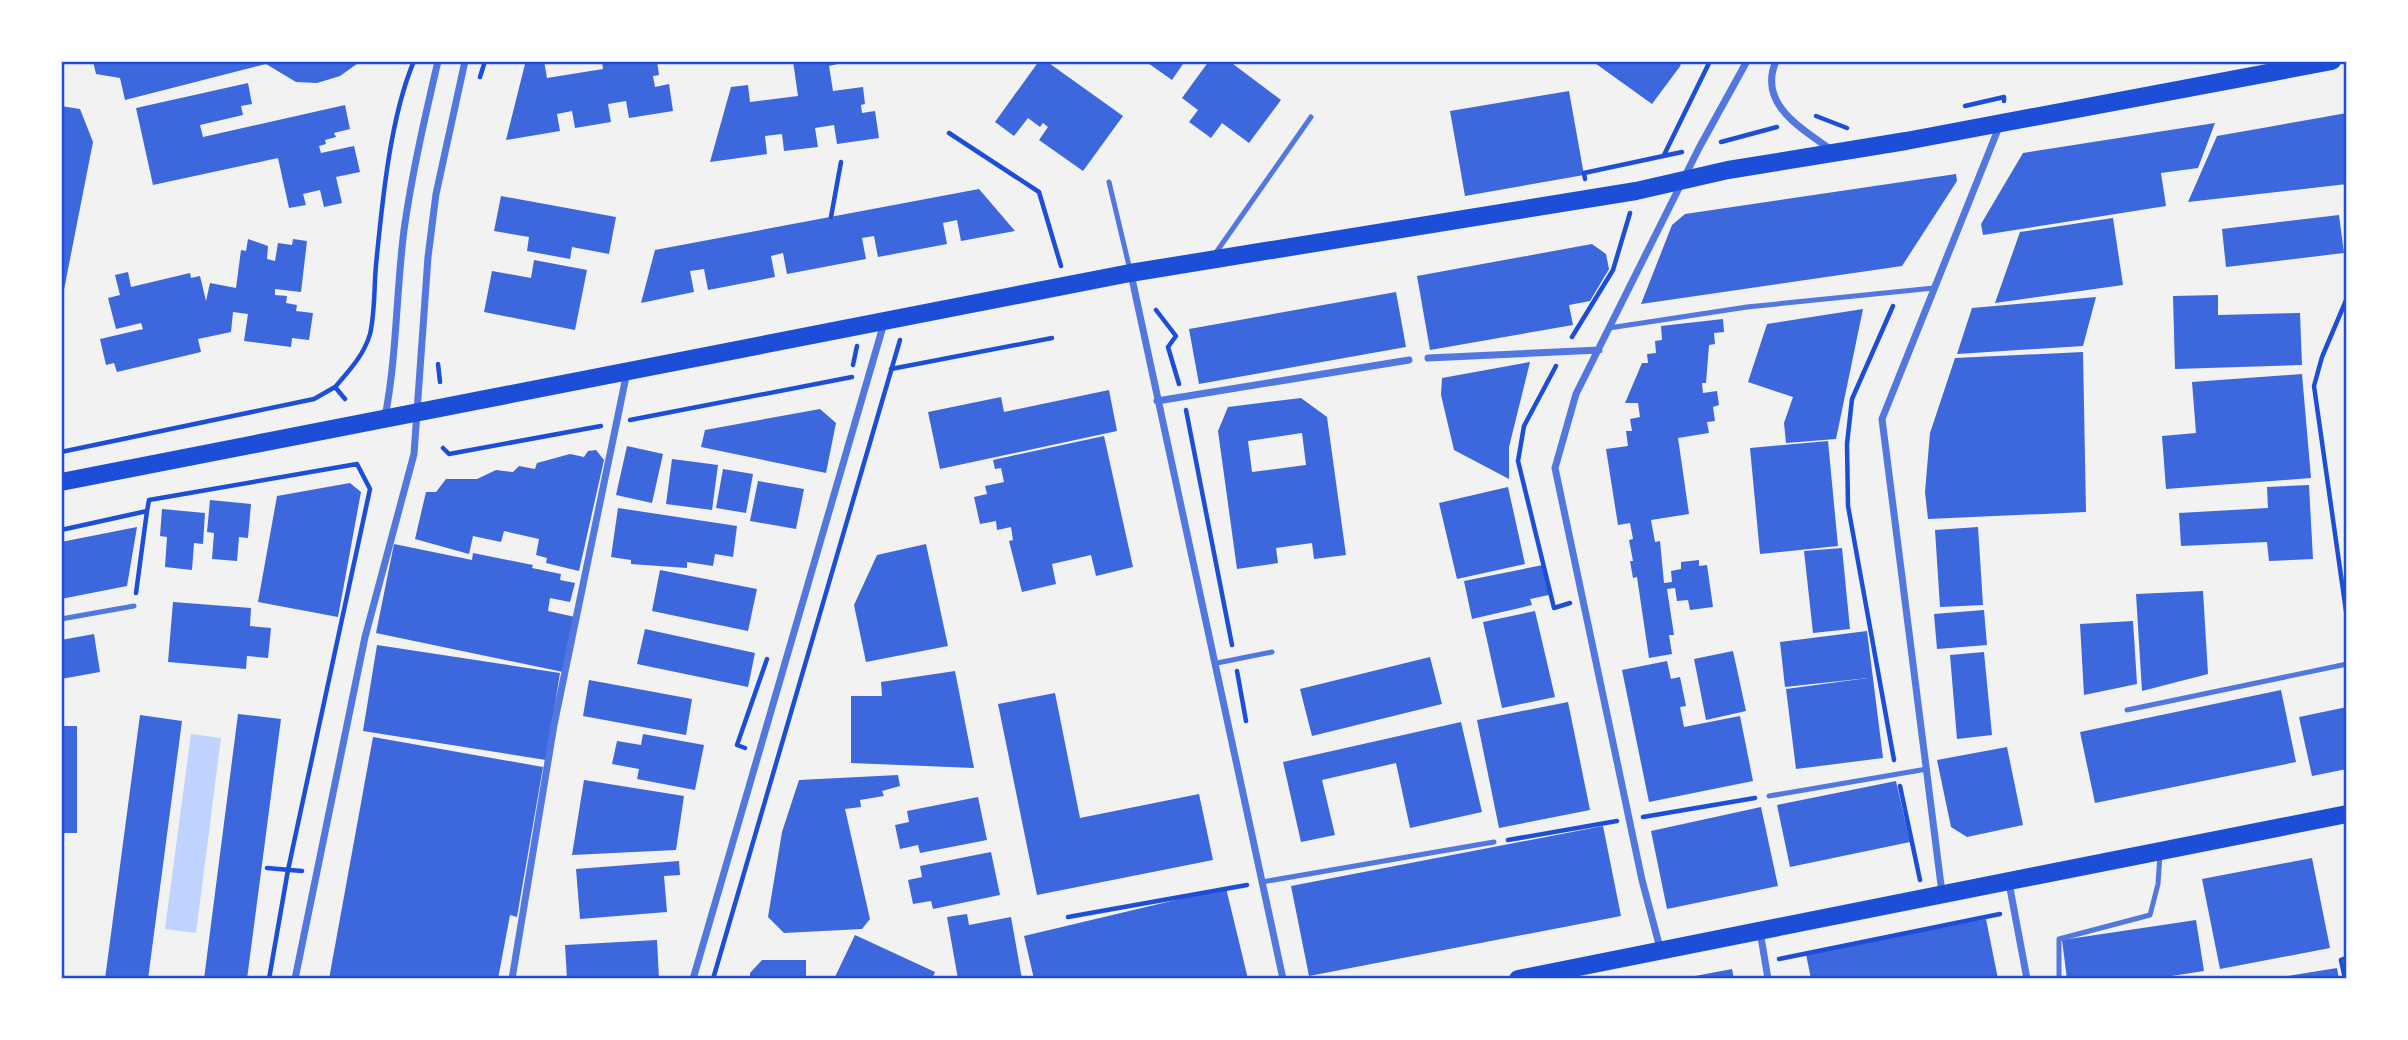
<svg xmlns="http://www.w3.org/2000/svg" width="2408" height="1040" font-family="Arial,sans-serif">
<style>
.water{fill:#bfd3fe}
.building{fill:#3d67dc;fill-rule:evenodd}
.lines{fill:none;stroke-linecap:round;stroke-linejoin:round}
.path{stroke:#1d4ed8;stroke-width:4.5}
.service{stroke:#5277de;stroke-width:5}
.minor{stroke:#5277de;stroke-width:7}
.primary{stroke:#1d4ed8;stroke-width:18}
.neatline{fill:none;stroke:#1d4ed8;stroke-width:2.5}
</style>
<rect width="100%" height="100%" fill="#f2f2f2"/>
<path class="water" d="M191,734L221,738L196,933L165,929Z"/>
<path class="building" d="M93,61H361L340,76L317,83L296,82L266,64L125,100L120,78L96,74Z
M544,61L547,78L603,69L602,61H657L659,75L653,76L655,87L669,84L673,111L629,118L626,101L608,104L611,122L575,128L572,111L557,114L560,131L506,140L525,64Z
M793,61H850L829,66L833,91L863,87L865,104L861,105L862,113L875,111L879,138L837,144L834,125L815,128L818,147L784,151L782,134L765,136L767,154L710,162L731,87L748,85L750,102L798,96Z
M1039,61H1046L1123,116L1083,171L1039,140L1048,127L1043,123L1040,127L1028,118L1014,136L995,122Z
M1145,61H1185L1172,80Z
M1209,61H1229L1281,100L1249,143L1222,123L1211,138L1189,122L1198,110L1182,98Z
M1592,61H1676L1681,65L1652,104Z
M248,83L252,104L241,106L243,115L200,125L203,137L345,105L350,129L334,133L336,137L325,140L326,144L319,146L321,153L354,146L360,172L336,177L342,203L324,207L320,190L303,194L306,205L289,208L278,158L153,185L136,108Z
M1569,91L1584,175L1465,196L1450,111Z
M61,106L80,109L93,142L62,300Z
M2347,113V184L2188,202L2217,136Z
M2215,123L2198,168L2161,173L2166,206L1983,235L1981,224L2023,153Z
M1956,174L1957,181L1902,266L1641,304L1672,225L1685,214Z
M979,189L1015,231L961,241L957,220L943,223L947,244L878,257L874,236L862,238L866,259L787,274L783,253L771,256L775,277L708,290L704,269L690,271L694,292L641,303L655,250Z
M501,196L616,217L609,254L572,247L570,259L527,251L529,237L494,231Z
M2339,215L2344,253L2226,267L2222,229Z
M2113,218L2123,285L1995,303L2020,232Z
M248,239L268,246L267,259L275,261L278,243L292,245L293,239L307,241L301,292L275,289V295L287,296L286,303L297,305L296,311L313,313L309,340L292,338L291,347L244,341L248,314L233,312L231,332L198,339L201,352L117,372L114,363L106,365L100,339L143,329L141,323L116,329L108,298L120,295L115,275L128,272L131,287L190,273L191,278L200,276L206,301L210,283L236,288L241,250L246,251Z
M1592,244L1606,254L1609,269L1590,301L1569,305L1573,325L1430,350L1417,276Z
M534,260L587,270L575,330L484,312L492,271L531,278Z
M1396,292L1406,347L1199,384L1189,329Z
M2218,295V315L2300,313L2302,365L2175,369L2173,296Z
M2096,297L2083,346L1957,354L1972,308Z
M1863,309L1836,439L1786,443L1784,423L1793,397L1748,382L1767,324Z
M1723,319L1724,332L1714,333L1715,344L1709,345L1706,383H1702L1703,393L1717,391L1719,405L1713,407L1715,421L1707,422L1709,433L1678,438L1689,514L1651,520L1655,542L1660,541L1664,583L1672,582L1671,571L1681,569V562L1699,560V566L1707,565L1713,607L1690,610L1688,600L1677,601L1675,588L1667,589L1674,635H1669L1672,654L1649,658L1637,577L1633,578L1630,561H1633L1629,540L1633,539L1630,523L1618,525L1606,449L1628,446L1626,431H1632L1630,419L1640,417L1638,403H1625L1642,363H1648L1647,354L1656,353L1655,341L1662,340L1661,326Z
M2083,352L2086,512L1928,519L1925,492L1930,433L1955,358Z
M1530,362L1509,447V479L1454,450L1441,395L1442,378Z
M2302,374L2311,478L2166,489L2162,436L2196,433L2192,382Z
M1109,390L1117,431L940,469L928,412L1001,397L1004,412Z
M1301,398L1327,417L1346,555L1314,559L1312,543L1276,548L1278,563L1237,569L1218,431L1228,407ZM1302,433L1306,465L1252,472L1248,441Z
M820,409L836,423L826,473L701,447L705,430Z
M1104,436L1133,567L1096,576L1091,555L1052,564L1056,584L1022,592L1009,541L1013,540L1011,527L997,530L996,521L980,524L974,497L987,494L985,486L1004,482L1001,468L995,469L993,460Z
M1828,441L1838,546L1760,554L1750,448Z
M627,446L663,454L652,503L616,495Z
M596,450L604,460L579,571L546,563L547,558L536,555L539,539L504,531L501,542L473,536L469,554L415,539L426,492H436L446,479H477L496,470L513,472L519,466L535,469L537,463L570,454L584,457L588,451Z
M672,459L718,465L712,510L666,504Z
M723,469L753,474L746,513L716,508Z
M758,481L804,489L796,529L750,521Z
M350,483L361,492L338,617L258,602L277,496Z
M2309,485L2313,559L2269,561L2267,542L2181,546L2179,513L2268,508L2267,487Z
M1508,487L1525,564L1457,579L1439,503Z
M210,500L251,504L248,538L239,537L237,561L212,559L214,533L207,532Z
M618,508L737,526L733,557L715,554L713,566L687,562V568L631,564V560L611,557Z
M162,509L205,513L203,544L194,543L192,570L165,567L167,537L160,536Z
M137,527L127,586L61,599V542Z
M1978,527L1983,605L1940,607L1935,530Z
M394,544L472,560L473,553L533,565L532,568L561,574L560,580L575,583L570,602L550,598L548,611L575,617L563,672L376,633Z
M926,544L948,646L866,662L854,605L877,555Z
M1842,548L1850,629L1813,633L1804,551Z
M1543,565L1549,595L1530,599L1532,605L1472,619L1464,581Z
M660,570L757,589L748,631L652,611Z
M2203,591L2208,674L2142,691L2136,594Z
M173,602L251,608L250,626L271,628L268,658L247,656L246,669L168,662Z
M1984,610L1987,645L1937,649L1934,614Z
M1535,611L1555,697L1502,708L1483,622Z
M2133,621L2137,684L2084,695L2080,624Z
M645,629L755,653L748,687L637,664Z
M1867,631L1883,758L1796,769L1786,689L1868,678L1785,687L1780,642Z
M94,634L100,672L61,679V640Z
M377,645L560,673L546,760L363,731Z
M1733,651L1746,711L1706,720L1694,659Z
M1984,652L1992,735L1957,739L1950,655Z
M1430,657L1442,704L1312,736L1300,689Z
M1667,661L1671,679L1680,677L1686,706L1680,707L1684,727L1740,716L1753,781L1649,802L1622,670Z
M955,671L974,768L851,763V696H882L881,682Z
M589,680L692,699L686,735L583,716Z
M2281,690L2296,762L2095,803L2080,732Z
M1055,693L1080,818L1199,794L1213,860L1037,895L998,704Z
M1568,702L1590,810L1499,828L1477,720Z
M2347,707V769L2312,776L2299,717Z
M238,714L281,719L247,979H204Z
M140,715L182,721L148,979H105Z
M1461,722L1482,812L1410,828L1396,763L1322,780L1335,835L1301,842L1283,762Z
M61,726H77V833H61Z
M643,734L704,745L695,790L637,779L639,769L612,764L617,741L641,745Z
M373,737L543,767L517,917L510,915L498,979H329Z
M2007,747L2023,825L1967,837L1951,827L1937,760Z
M898,775L900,786L882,791L884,796L860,800L861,807L845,809L870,919L862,929L784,933L768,917L782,832L799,780Z
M584,780L684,796L676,850L572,855Z
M1896,781L1910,842L1790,867L1777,805Z
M978,797L987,840L920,853L918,845L900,849L895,825L909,822L907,811Z
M1761,807L1778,886L1667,909L1651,831Z
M1603,826L1621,916L1309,976L1291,886Z
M991,852L1000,895L933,909L931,901L913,904L908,880L922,877L920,866Z
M2312,858L2330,948L2220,969L2202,879Z
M679,861L680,875L664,876L667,912L580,919L576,869Z
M1226,888L1248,979H1034L1024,936Z
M967,914L969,925L1011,917L1022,979H958L947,917Z
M1986,919L1998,979H1811L1806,954Z
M2196,920L2204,971L2152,979H2067L2062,940Z
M855,935L935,972L932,979H834Z
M657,940L659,979H567L565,945Z
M762,960H806V979H750V973Z
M2337,968L2339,979H2282L2281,977Z
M1732,969L1734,979H1690V977Z"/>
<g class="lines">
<path class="path" d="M480,77L485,61
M1965,106L2004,97V101
M1816,116L1847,128
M949,133L1039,192L1061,266
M1721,142L1777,127
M1664,155L1710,61
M1585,179L1584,173L1682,152
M831,217L841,162
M2347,298L2322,357L2314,386L2347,618
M1893,306L1852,399L1847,444L1848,506L1894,760
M1156,310L1176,336L1168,347L1179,384
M1572,337L1613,270L1630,213
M438,364L440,382
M853,365L857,346
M1556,366L1524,426L1518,461L1554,608L1570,603
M891,369L1052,338
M335,387C349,371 364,355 370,334C375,313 374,287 376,265C382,204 390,117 414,61
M1186,410L1232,645
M630,420L852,377
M443,448L449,454L601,426
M61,452L314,399L335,387L345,399
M61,530L147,511L149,500L357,464L370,489L288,870L269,979
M136,593L147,511
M1237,671L1246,721
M745,748L737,745L767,659
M1900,786L1920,880
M1643,817L1755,798
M1508,840L1617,821
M267,868L302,871
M1068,917L1247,885
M1779,959L2000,914
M713,979L900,340
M2345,979L2341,960L2347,958"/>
<path class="service" d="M1109,182L1130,270
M1215,254L1311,117
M1609,328L1747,307L1934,288
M61,619L134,606
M1217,663L1272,652
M2127,710L2347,664
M1769,796L1927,769
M1262,882L1494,842
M2059,979V939L2150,915L2158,884L2160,854"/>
<path class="minor" d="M1776,61C1757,105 1803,129 1833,151
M1131,274L1283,979
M1428,358L1599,350
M1157,401L1409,360
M385,417C397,355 396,293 404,230C412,173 425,117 438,61
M2009,883L2027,979
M1942,893L1882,419L1999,127
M1760,931L1768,979
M1660,948L1642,880L1555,468L1576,394L1699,148L1747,61
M295,979L365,637L414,454L428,257L436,194L465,61
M512,979L554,725L627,372
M693,979L884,323"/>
<path class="primary" d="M61,482L1130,273L1636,191L1728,170L1906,141L2332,61
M1518,979C1793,922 2071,870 2347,814"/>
</g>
<rect width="2408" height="1040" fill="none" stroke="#ffffff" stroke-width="126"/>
<rect x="63" y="63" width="2282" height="914" class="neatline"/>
</svg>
